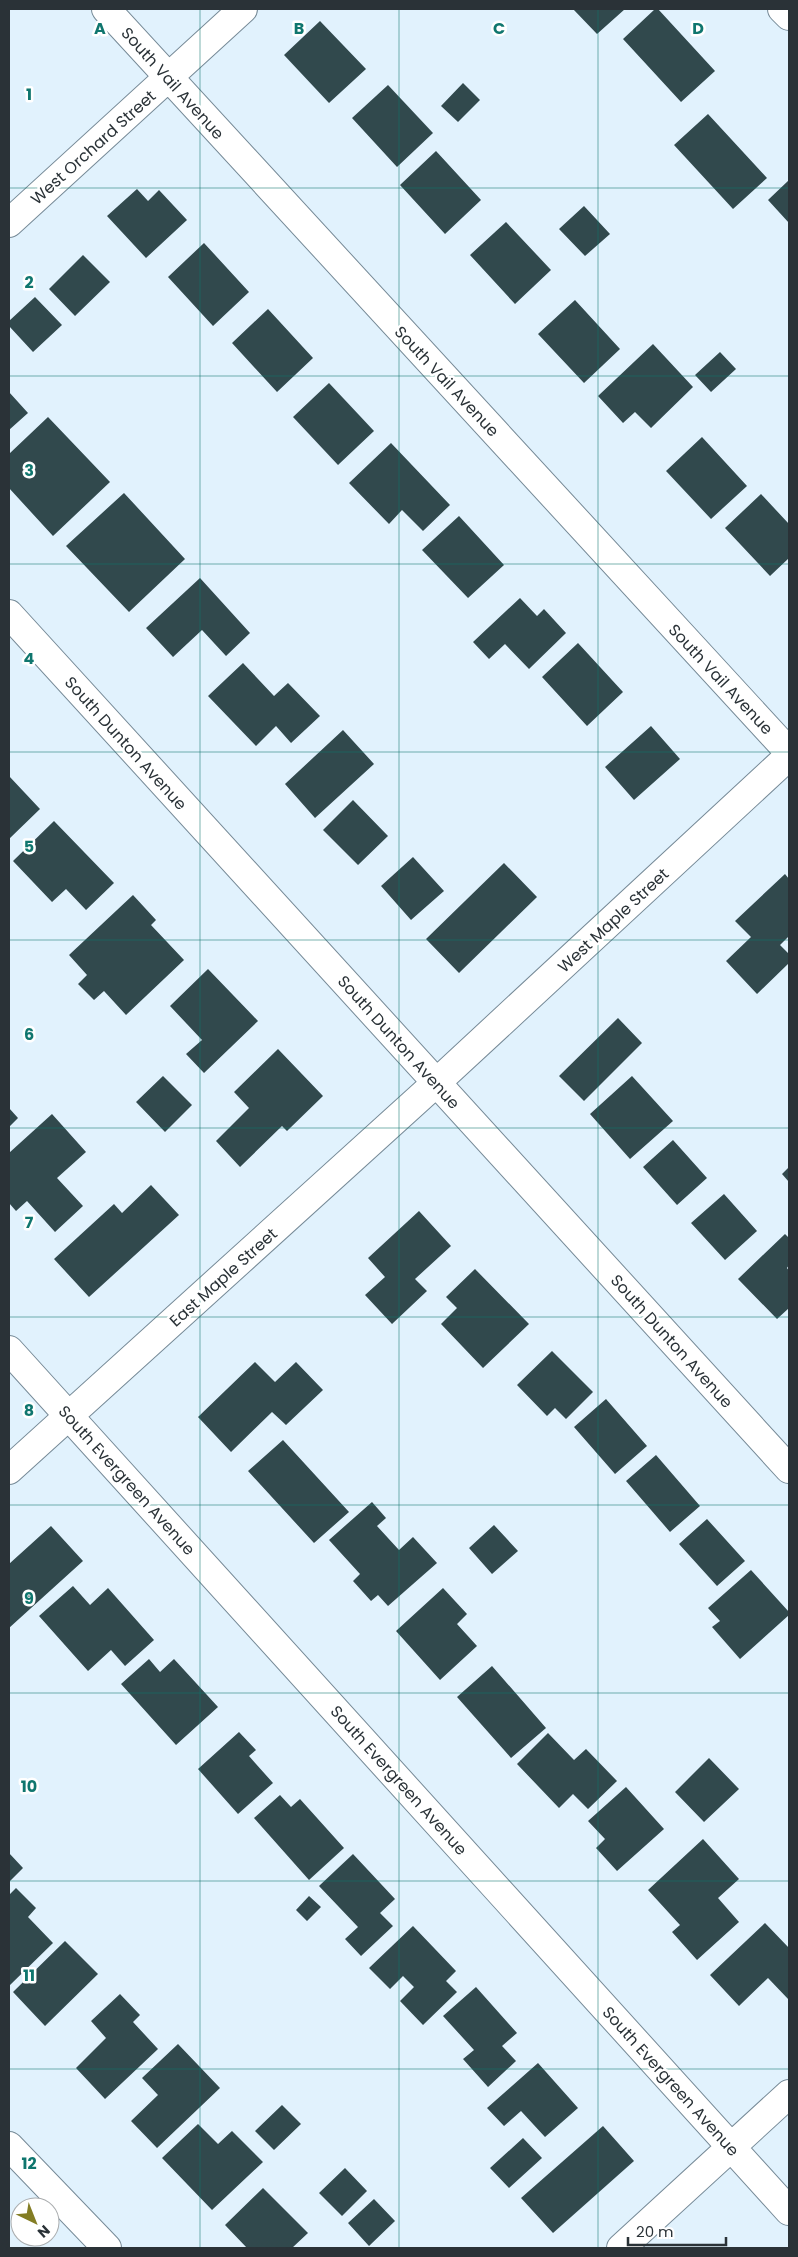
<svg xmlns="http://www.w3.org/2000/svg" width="798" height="2257" font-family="Poppins,sans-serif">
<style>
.building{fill:#31494d}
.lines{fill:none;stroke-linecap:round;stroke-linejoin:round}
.street-casing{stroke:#768a97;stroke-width:30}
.secondary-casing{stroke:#768a97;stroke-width:30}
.street{stroke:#fff;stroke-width:28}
.secondary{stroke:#fff;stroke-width:28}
.grid{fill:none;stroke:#0f766e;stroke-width:1;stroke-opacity:0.55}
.labels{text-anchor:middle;stroke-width:5;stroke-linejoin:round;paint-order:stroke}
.street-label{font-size:16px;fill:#2a3237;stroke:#fff}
.grid-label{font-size:16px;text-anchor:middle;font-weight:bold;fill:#0f766e;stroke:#fff;stroke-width:5;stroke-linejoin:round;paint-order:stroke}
</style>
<rect width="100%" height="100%" fill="#e1f2fd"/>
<path class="building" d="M573,9H625L597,34Z
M655,9H658L715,71L681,102L623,39Z
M320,21L366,69L329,103L284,55Z
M463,83L480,100L458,122L441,106Z
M388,85L433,133L397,167L352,118Z
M708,114L767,178L733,209L674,145Z
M436,151L481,200L445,234L400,185Z
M789,180V223L768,200Z
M137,189L148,201L159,190L187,220L146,258L107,216Z
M584,206L610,234L585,256L559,229Z
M506,222L551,270L515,304L470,255Z
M204,243L249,292L213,326L168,277Z
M83,255L110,282L75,316L49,289Z
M35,297L62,325L33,352L9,326V321Z
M575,300L620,349L584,383L538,334Z
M268,309L313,358L277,392L232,343Z
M653,344L693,387L651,428L635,412L623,423L598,396Z
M720,352L736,369L711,392L695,375Z
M329,383L374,431L338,465L293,417Z
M9,392L28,413L9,430Z
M48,417L110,482L53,536L9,488V454Z
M702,437L747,486L711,519L666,471Z
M391,443L450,505L423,531L402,510L389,524L349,483Z
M124,493L185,559L129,612L66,546Z
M761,494L789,524V558L770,576L725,528Z
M459,516L504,565L468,598L422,550Z
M200,578L250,633L226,656L202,630L173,657L146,628Z
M520,598L537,616L544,609L566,633L529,669L505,644L489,659L473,642Z
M578,643L623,692L587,726L542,677Z
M243,663L274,696L288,683L320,716L291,743L276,726L256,746L208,696Z
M651,726L680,759L634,800L605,767Z
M343,730L374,764L315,818L285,784Z
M9,776L40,809L9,839Z
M353,800L388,836L358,865L323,830Z
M54,821L114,883L86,910L66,889L52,902L13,861Z
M413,857L444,891L411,920L381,886Z
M504,863L537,897L459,973L426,939Z
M785,874L789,879V936L780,945L789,954V963L757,994L726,961L751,937L735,921Z
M133,895L156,920L151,925L184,960L126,1015L104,991L94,1000L78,984L87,975L69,955Z
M208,969L258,1021L204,1073L186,1054L202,1040L170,1006Z
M618,1018L642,1043L584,1101L559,1076Z
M278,1049L323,1096L287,1131L282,1126L240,1167L216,1141L249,1108L234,1092Z
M163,1076L192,1105L165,1132L136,1102Z
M632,1076L673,1121L630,1159L590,1114Z
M9,1108L18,1118L9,1127Z
M52,1114L86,1152L57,1178L83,1206L55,1232L27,1201L16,1211L9,1203V1153Z
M673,1140L707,1178L677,1205L643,1167Z
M789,1167V1182L782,1174Z
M151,1185L179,1215L89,1297L54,1259L114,1204L122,1213Z
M724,1194L757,1231L725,1260L691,1223Z
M419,1211L451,1246L415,1279L427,1291L392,1324L365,1295L385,1277L368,1258Z
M785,1234L789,1238V1265L787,1268L789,1271V1308L777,1319L738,1279Z
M475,1269L529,1324L483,1368L441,1324L457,1308L446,1297Z
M552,1351L593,1392L566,1419L555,1408L547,1416L517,1385Z
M255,1362L275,1382L296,1362L323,1390L286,1425L272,1412L231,1452L198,1417Z
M606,1399L647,1446L615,1474L574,1427Z
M283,1440L349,1512L314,1543L248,1471Z
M656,1455L700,1506L670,1532L626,1481Z
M372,1502L386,1518L377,1526L399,1550L413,1537L437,1563L388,1606L378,1595L371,1601L353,1581L360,1574L329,1540Z
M707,1519L745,1561L717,1586L679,1544Z
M494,1525L518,1551L492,1574L469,1548Z
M51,1526L83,1561L9,1628V1564Z
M751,1570L789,1612V1615L740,1659L712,1627L720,1621L708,1608Z
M73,1586L90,1605L108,1588L154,1640L125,1666L111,1650L88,1671L39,1616Z
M443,1588L467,1614L457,1624L477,1646L440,1680L396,1631Z
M149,1659L160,1672L174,1659L218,1707L176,1745L121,1684Z
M492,1666L546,1728L511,1758L457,1697Z
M239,1732L256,1750L249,1756L273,1783L238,1814L198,1769Z
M548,1733L574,1760L586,1749L617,1781L588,1809L573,1794L559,1808L517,1764Z
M709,1758L739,1789L704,1822L675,1792Z
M626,1787L664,1829L617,1871L596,1848L605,1839L588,1821Z
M280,1795L291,1807L300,1799L344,1848L309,1880L254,1818Z
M703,1839L739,1879L718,1898L739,1922L697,1960L672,1932L680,1925L648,1890Z
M9,1853L23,1868L9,1882Z
M353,1854L395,1899L380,1913L393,1926L361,1956L345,1939L358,1927L319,1886Z
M16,1888L36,1908L28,1917L53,1943L9,1986V1895Z
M309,1896L321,1907L307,1921L296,1910Z
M765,1923L789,1948V2000L768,1978L739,2006L710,1975Z
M413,1926L456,1971L446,1981L457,1992L423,2025L400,2001L414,1987L403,1976L390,1989L369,1968Z
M65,1941L98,1974L45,2026L13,1992Z
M476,1987L517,2033L502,2046L516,2061L488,2087L463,2059L474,2050L443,2016Z
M120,1994L140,2015L133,2022L158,2049L105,2099L76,2068L106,2038L91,2021Z
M178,2044L220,2088L157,2148L131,2121L158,2095L142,2078Z
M538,2063L578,2108L545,2137L521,2111L504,2126L487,2108Z
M282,2105L301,2124L274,2150L255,2131Z
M198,2124L218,2144L232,2131L263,2162L212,2210L162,2158Z
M603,2126L634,2161L553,2233L521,2198Z
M523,2138L542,2158L509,2188L490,2168Z
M345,2168L367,2191L342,2216L319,2193Z
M263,2188L308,2233L292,2248H247L225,2225Z
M374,2199L395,2221L369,2246L348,2223Z"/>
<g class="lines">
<defs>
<path id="street" d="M106,9L789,752
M782,9L789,16
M9,223L243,9
M9,614L789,1469
M9,1350L789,2211
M9,1470L436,1083L789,756
M621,2248L789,2094"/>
<path id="secondary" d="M9,2146L107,2248"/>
</defs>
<use href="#street" class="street-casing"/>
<use href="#secondary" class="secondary-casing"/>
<use href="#street" class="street"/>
<use href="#secondary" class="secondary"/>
</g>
<path class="grid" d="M200,9V2248M399,9V2248M598,9V2248M9,188H789M9,376H789M9,564H789M9,752H789M9,940H789M9,1128H789M9,1317H789M9,1505H789M9,1693H789M9,1881H789M9,2069H789"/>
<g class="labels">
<g class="street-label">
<text transform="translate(173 83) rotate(48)" y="6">South Vail Avenue</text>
<text transform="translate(93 147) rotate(-42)" y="6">West Orchard Street</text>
<text transform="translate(447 381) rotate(47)" y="6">South Vail Avenue</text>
<text transform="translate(721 679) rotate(47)" y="6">South Vail Avenue</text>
<text transform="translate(126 743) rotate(48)" y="6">South Dunton Avenue</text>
<text transform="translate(613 920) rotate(-43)" y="6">West Maple Street</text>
<text transform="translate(399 1042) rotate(48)" y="6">South Dunton Avenue</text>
<text transform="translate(223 1277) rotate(-42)" y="6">East Maple Street</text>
<text transform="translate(672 1341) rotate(48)" y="6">South Dunton Avenue</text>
<text transform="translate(127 1480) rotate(48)" y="6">South Evergreen Avenue</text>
<text transform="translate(399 1780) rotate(48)" y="6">South Evergreen Avenue</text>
<text transform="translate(671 2081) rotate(48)" y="6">South Evergreen Avenue</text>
</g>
</g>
<g class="grid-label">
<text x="100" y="34">A</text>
<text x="299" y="34">B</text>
<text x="499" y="34">C</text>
<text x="698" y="34">D</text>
<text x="29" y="100">1</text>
<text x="29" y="288">2</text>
<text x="29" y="476">3</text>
<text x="29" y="664">4</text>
<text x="29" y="852">5</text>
<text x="29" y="1040">6</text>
<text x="29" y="1228">7</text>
<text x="29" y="1416">8</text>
<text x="29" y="1604">9</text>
<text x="29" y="1792">10</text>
<text x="29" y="1981">11</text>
<text x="29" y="2169">12</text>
</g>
<rect width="798" height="2257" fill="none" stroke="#2a3237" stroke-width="20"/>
<g transform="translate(35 2222) rotate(137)"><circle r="24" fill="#ffffff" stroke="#aaadaf"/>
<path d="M0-4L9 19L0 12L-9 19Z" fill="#837d24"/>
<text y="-8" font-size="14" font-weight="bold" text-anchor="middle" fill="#2a3237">N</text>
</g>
<path d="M628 2237v8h98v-8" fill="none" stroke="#2a3237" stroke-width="2.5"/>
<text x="636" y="2237" font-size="15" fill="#2a3237" stroke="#ffffff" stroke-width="4" paint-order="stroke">20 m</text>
</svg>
